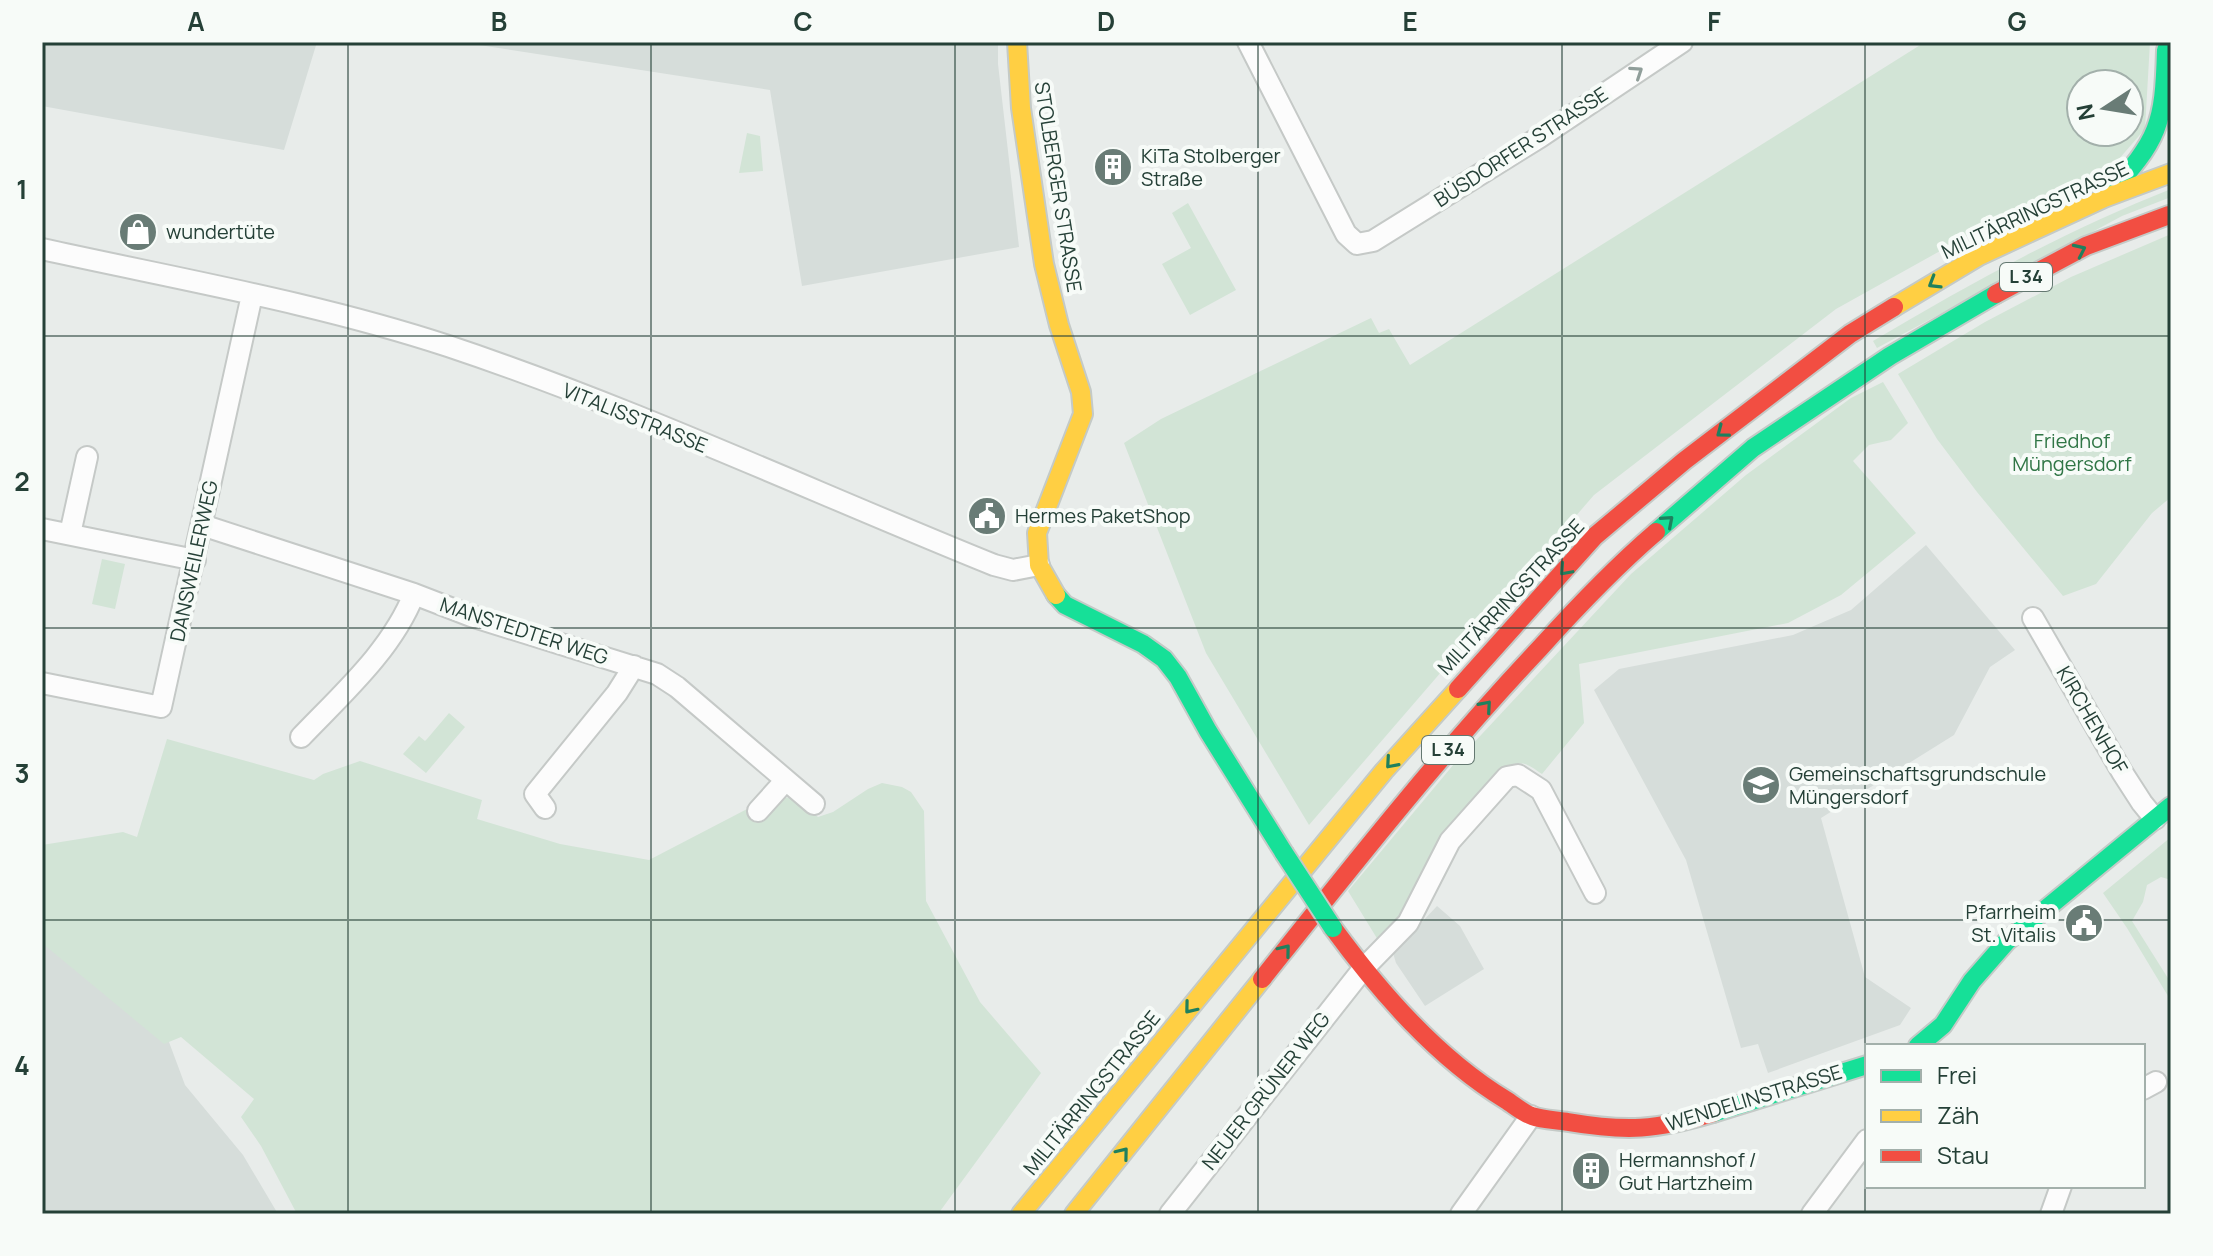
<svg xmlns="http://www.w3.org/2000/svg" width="2213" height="1256" font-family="Manrope,sans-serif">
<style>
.built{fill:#d6ddda}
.green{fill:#d2e4d6;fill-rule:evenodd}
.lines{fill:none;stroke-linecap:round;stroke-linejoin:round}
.street-casing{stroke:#c5c9c7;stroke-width:24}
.fast-casing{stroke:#c4cac7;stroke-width:22}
.slow-casing{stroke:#c4cac7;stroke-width:22}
.jam-casing{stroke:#c4cac7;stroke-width:22}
.street{stroke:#fcfcfc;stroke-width:20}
.fast{stroke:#16e098;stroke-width:18}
.slow{stroke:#ffcf43;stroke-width:18}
.jam{stroke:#f24e42;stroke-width:18}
.fast-bridge-casing{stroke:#c4cac7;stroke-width:22;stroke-linecap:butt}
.fast-bridge{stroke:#16e098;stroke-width:18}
.oneway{stroke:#909e9a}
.oneway2{stroke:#1f805e}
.grid{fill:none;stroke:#254037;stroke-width:2;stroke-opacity:0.55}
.labels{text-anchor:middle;stroke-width:8;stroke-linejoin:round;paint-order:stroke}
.shield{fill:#f7fbf8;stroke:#647871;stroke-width:2}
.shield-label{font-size:18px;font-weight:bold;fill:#254037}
.street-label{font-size:20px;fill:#254037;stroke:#f7fbf8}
.poi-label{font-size:20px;fill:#254037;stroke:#f7fbf8;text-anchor:start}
.park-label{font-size:20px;fill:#307646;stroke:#f7fbf8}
.neatline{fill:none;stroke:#254037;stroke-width:3}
.grid-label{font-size:26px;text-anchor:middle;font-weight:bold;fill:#254037}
</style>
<rect width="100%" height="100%" fill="#e8ecea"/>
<path class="built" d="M42,42H317L284,150L42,106Z
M460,42H998V64L1019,247L802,286L770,90Z
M1926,545L2015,650L1990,667L1954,735L1821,818L1865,977L1911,1008L1900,1025L1768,1073L1758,1044L1741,1048L1686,860L1594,690L1619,669L1793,635L1851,610Z
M1437,906L1460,926L1484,969L1425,1006L1396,963L1393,953Z
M42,942L169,1042L185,1085L243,1155L278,1214H42Z"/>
<path class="green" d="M1925,42H2150L2145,129L2112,167L1967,236L1836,309L1594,495L1309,825L1206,653L1124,443L1161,419L1371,318L1379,333L1389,329L1410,365ZM2081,84H2129V132H2081Z
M747,133L760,136L763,171L739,173Z
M2171,189V197L2122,216L1877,348L1873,341C1969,284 2067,230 2171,189Z
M1188,203L1236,290L1190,315L1162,264L1191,248L1172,213Z
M2171,234V497L2152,513L2096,584L2063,596L1977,492L1937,439L1898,374L1985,322L2071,277Z
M1883,382L1908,423L1891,440L1869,445L1853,461L1916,533L1841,595L1788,623L1579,664L1584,723L1542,774C1526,763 1520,758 1503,771L1401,916L1378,940L1348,891L1454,764L1631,574L1746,475L1851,398Z
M102,559L125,564L115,609L92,604Z
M449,713L465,727L426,773L403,754L419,736L425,741L427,739Z
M167,739L314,780L323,774L360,761L482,800L477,819L560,844L649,860L749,808L761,819L781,798L795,797L818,817L833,812L868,789L882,783L902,787L911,792L924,811L926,901L980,1002L1041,1073L938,1214H297L261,1146L241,1117L254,1099L181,1037L164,1044L42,943V845L123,832L137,837Z
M2171,837V880L2161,877L2147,885L2143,902L2132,921L2171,983V1001L2127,928L2103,893Z"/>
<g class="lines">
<defs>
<path id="street" d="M1248,42L1346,234L1357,244L1373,241L1540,137L1682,42
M42,249C178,279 317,303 448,346C634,408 813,492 994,565L1013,570L1039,565
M202,525L414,594L471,616L657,674L677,687L814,804
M42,529L195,560
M70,534L87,457
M2033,618L2122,772L2142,803L2155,819
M42,683L161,707L252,295
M301,737C342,694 392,650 414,594
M545,808L535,794L617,693L634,666
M758,811L785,781
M2143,1089L2156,1082
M1170,1214L1363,969L1408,923L1450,841L1507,777L1518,775L1541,790L1595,893
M1461,1214L1531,1116
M1812,1214L1867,1140
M2051,1214L2061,1186"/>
<path id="fast" d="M2108,195C2159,139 2164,125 2166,50
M1656,532L1753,448L1890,356L1996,294
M1056,595L1065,605L1143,644L1164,659L1178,677L1208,731L1284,853
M1918,1046L1943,1025L1972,981L2007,941L2171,806
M1713,1113L1867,1065"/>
<path id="slow" d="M1017,42L1021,108L1044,264L1059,325L1081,392L1083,414L1037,533L1039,565L1056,595
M1894,307L1979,256L2104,198L2171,173
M1021,1214L1384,771L1458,689
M1074,1214L1262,979"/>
<path id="jam" d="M1996,294L2086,246L2169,215
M1458,689L1595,536L1684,461L1850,334L1894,307
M1333,928C1380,992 1437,1058 1506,1100C1514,1105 1523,1113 1532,1116C1543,1120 1557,1120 1568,1122C1627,1132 1656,1130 1713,1113
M1262,979C1352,866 1441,753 1540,648C1577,607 1614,568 1656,532"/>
</defs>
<use href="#street" class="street-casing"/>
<use href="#fast" class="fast-casing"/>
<use href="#slow" class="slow-casing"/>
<use href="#jam" class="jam-casing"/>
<use href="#street" class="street"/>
<use href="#fast" class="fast"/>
<use href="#slow" class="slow"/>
<use href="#jam" class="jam"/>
<defs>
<path id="fast-bridge" d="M1284,853L1333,928"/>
</defs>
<use href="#fast-bridge" class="fast-bridge-casing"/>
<use href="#fast-bridge" class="fast-bridge"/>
</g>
<defs><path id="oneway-chevron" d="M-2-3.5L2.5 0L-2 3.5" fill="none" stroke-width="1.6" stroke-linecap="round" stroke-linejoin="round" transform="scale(2)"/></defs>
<use class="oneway" href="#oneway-chevron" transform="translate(1637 72) rotate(-34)"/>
<g class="oneway2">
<use href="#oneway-chevron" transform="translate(2080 250) rotate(-25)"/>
<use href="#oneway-chevron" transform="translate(1934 283) rotate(149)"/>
<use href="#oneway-chevron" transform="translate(1722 432) rotate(143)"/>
<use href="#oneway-chevron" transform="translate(1668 521) rotate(-41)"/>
<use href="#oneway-chevron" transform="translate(1565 570) rotate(132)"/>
<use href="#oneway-chevron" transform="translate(1486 706) rotate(-49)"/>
<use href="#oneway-chevron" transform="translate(1391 763) rotate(131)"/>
<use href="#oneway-chevron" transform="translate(1285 950) rotate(-51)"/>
<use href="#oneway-chevron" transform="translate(1190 1008) rotate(129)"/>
<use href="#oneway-chevron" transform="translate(1123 1153) rotate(-51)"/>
</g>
<path class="grid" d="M348,42V1214M651,42V1214M955,42V1214M1258,42V1214M1562,42V1214M1865,42V1214M42,336H2171M42,628H2171M42,920H2171"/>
<defs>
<symbol id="building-disc" viewBox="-11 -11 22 22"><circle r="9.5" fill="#697c76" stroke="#f7fbf8"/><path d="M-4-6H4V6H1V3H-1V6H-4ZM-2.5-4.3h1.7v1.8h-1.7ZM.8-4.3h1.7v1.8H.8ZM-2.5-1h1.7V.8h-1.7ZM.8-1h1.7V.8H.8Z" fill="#fff"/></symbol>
<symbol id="shop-disc" viewBox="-11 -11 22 22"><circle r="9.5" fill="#697c76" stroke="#f7fbf8"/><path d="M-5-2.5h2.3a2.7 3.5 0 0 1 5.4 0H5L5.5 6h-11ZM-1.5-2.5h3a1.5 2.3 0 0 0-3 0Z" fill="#fff"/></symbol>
<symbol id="civic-disc" viewBox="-11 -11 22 22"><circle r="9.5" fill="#697c76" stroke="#f7fbf8"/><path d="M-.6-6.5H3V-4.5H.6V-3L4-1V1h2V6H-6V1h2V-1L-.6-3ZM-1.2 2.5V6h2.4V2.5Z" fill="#fff"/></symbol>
<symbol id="school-disc" viewBox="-11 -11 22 22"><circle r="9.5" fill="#697c76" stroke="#f7fbf8"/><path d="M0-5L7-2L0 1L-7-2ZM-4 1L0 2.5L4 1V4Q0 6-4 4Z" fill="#fff"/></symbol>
</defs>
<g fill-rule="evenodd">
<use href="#building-disc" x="1091" y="145" width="44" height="44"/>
<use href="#shop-disc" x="116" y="210" width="44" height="44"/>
<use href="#civic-disc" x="965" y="494" width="44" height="44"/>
<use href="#school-disc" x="1739" y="763" width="44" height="44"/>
<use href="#civic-disc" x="2062" y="901" width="44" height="44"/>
<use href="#building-disc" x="1569" y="1149" width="44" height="44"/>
</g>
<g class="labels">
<g class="shield">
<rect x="2000" y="263" width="52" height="28" rx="6"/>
<rect x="1422" y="736" width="52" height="28" rx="6"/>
</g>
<g class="shield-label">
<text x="2026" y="283">L 34</text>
<text x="1448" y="756">L 34</text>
</g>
<g class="street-label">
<text transform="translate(1521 147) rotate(-33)" y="7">BÜSDORFER STRASSE</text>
<text transform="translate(1058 187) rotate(81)" y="7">STOLBERGER STRASSE</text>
<text transform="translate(2035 210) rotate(-25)" y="7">MILITÄRRINGSTRASSE</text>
<text transform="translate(635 418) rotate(22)" y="7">VITALISSTRASSE</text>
<text transform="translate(194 561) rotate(-78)" y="7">DANSWEILERWEG</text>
<text transform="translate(1511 597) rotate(-47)" y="7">MILITÄRRINGSTRASSE</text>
<text transform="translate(524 631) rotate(18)" y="7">MANSTEDTER WEG</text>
<text transform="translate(2092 720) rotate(60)" y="7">KIRCHENHOF</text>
<text transform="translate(1266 1091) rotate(-52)" y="7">NEUER GRÜNER WEG</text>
<text transform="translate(1092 1093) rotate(-51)" y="7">MILITÄRRINGSTRASSE</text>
<text transform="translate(1754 1098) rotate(-17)" y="7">WENDELINSTRASSE</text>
</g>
<g class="poi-label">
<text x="1141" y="163">KiTa Stolberger<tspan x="1141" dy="23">Straße</tspan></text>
<text x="166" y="239">wundertüte</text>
<text x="1015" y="523">Hermes PaketShop</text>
<text x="1789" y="781">Gemeinschaftsgrundschule<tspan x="1789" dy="23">Müngersdorf</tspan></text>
<text x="2056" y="919" text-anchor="end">Pfarrheim<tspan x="2056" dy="23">St. Vitalis</tspan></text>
<text x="1619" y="1167">Hermannshof /<tspan x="1619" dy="23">Gut Hartzheim</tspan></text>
</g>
<g class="park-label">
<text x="2072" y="448">Friedhof<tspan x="2072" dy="23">Müngersdorf</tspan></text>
</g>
</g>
<rect width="2213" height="1256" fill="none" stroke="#f7fbf8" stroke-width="88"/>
<rect x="1865" y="1044" width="280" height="144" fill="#f7fbf8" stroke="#a3b0ab" stroke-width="2"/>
<rect x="1881" y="1070" width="40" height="12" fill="#16e098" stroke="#a3b0ab" stroke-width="2"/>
<text x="1937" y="1084" font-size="24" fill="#254037">Frei</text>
<rect x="1881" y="1110" width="40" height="12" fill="#ffcf43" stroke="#a3b0ab" stroke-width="2"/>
<text x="1937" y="1124" font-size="24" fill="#254037">Zäh</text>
<rect x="1881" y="1150" width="40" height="12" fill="#f24e42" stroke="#a3b0ab" stroke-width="2"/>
<text x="1937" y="1164" font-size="24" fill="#254037">Stau</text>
<g transform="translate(2105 108) rotate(258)"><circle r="38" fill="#f7fbf8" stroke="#a3b0ab" stroke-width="2"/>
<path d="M0-6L14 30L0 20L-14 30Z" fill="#697c76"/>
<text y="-12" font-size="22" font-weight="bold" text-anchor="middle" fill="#254037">N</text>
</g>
<rect x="44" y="44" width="2125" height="1168" class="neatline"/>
<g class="grid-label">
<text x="196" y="31">A</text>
<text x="499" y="31">B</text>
<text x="803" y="31">C</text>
<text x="1106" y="31">D</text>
<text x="1410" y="31">E</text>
<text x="1714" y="31">F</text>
<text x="2017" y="31">G</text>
<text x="22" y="199">1</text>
<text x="22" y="491">2</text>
<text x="22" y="783">3</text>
<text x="22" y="1075">4</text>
</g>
</svg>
